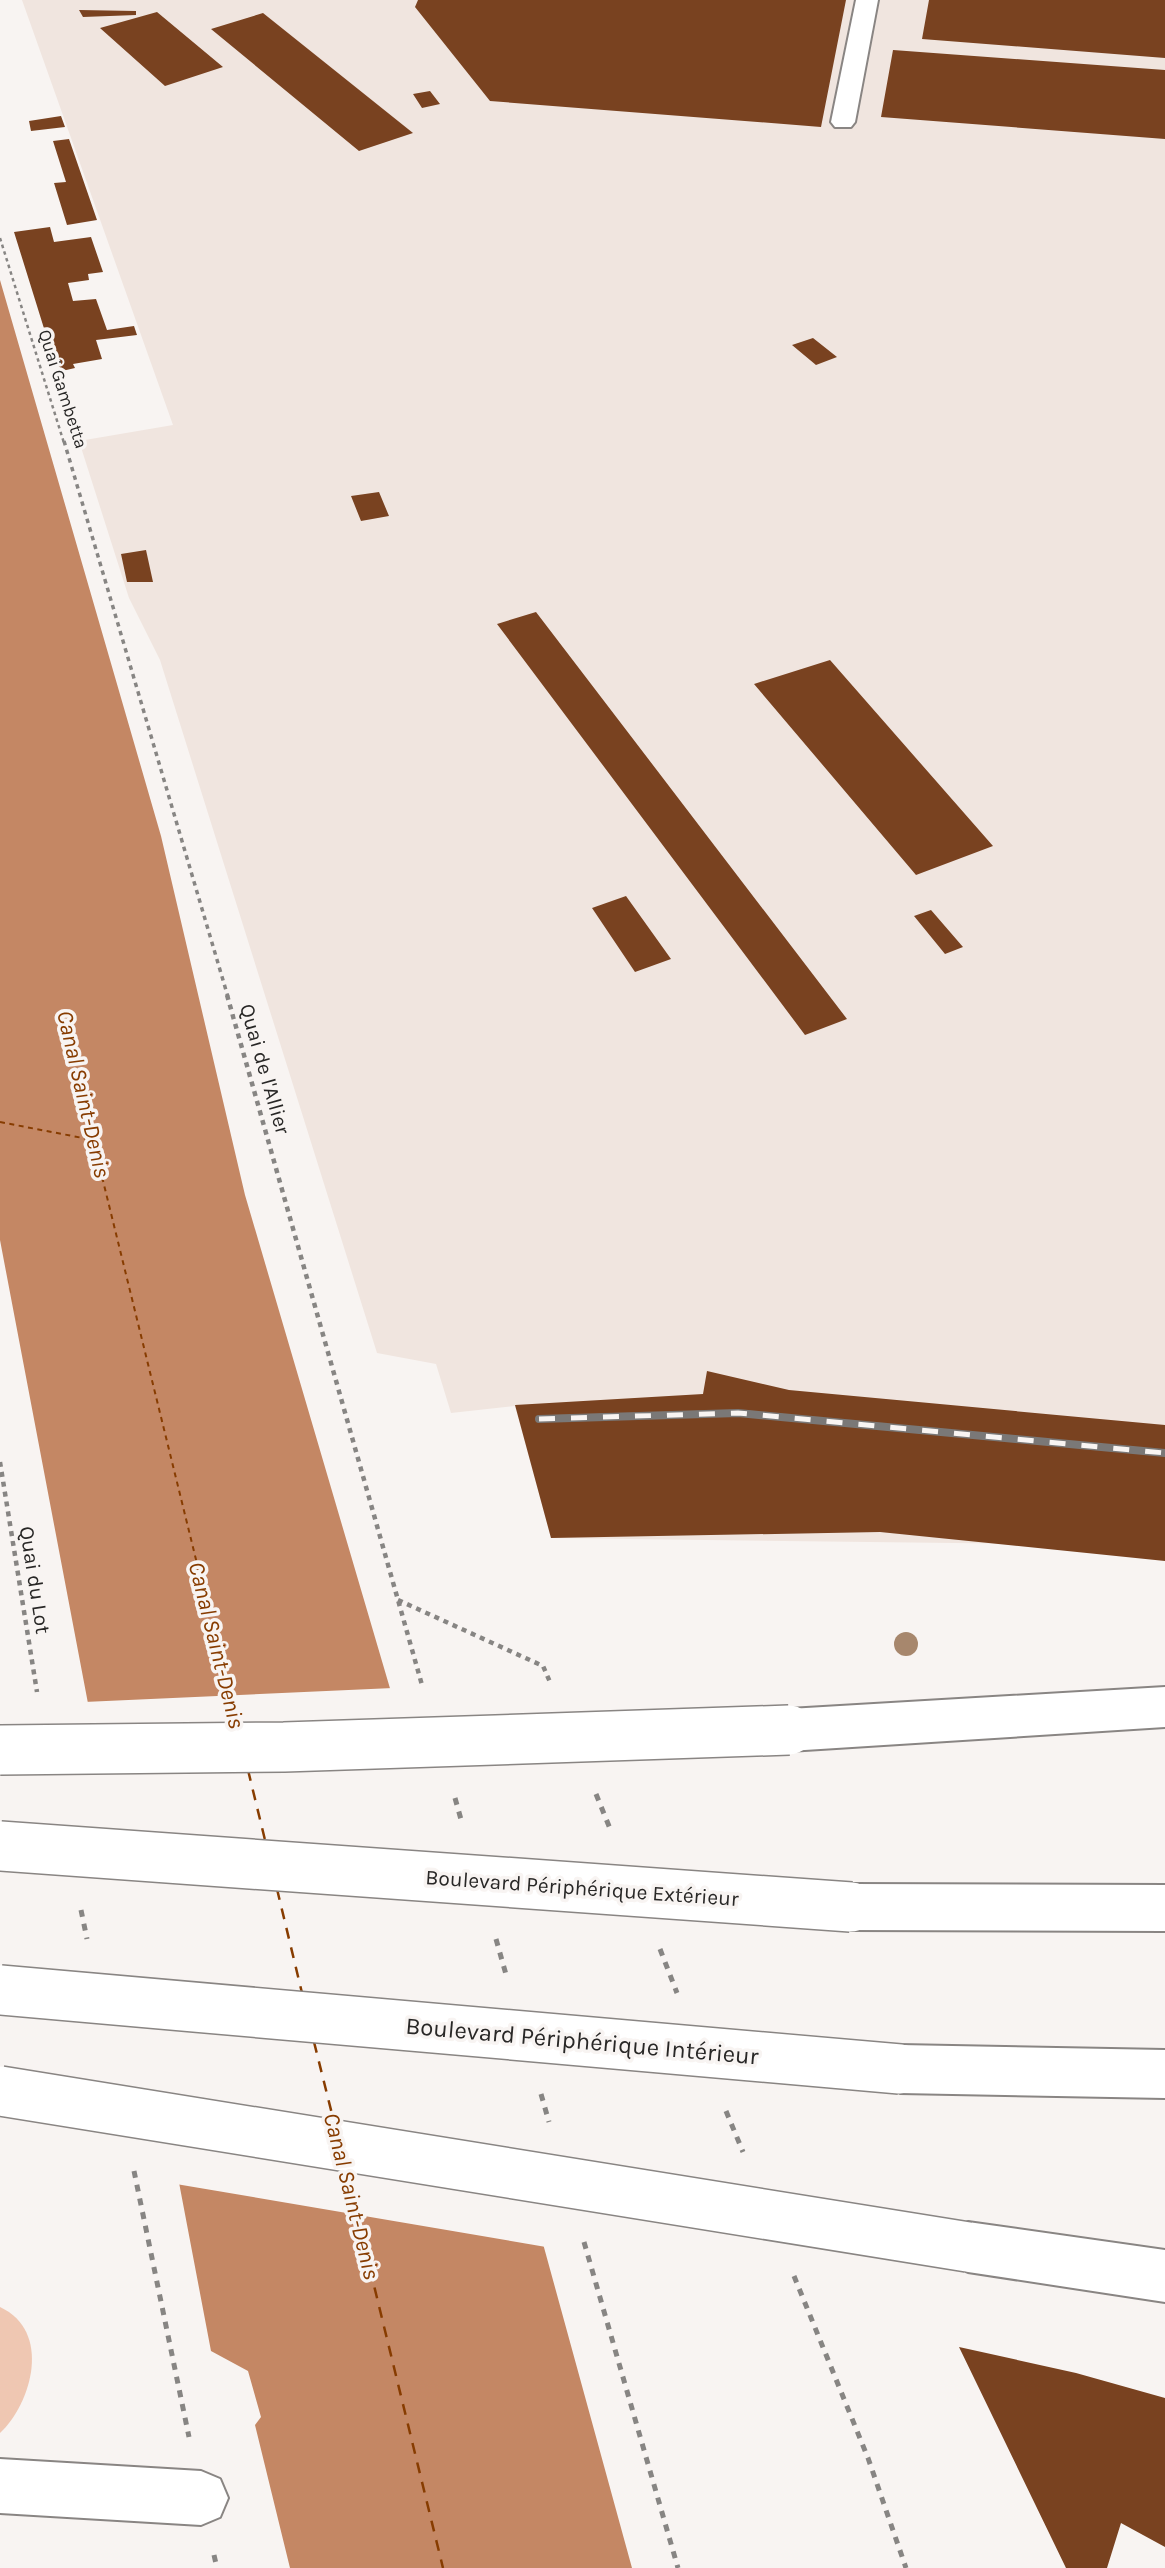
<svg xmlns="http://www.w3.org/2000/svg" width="1165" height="2568" font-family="Karla,sans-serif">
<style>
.built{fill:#f0e5df}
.green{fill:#efc7b2}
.water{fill:#c48764}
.pier{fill:#f8f4f2}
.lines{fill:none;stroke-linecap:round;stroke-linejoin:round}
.ferry-far1{stroke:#873c00;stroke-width:2;stroke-dasharray:5 4.5;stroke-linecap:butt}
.ferry{stroke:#873c00;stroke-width:2.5;stroke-dasharray:11 9;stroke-linecap:butt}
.building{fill:#794220}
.pedestrian-casing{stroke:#898583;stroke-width:4}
.minor-casing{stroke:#898583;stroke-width:4}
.trunk-casing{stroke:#898583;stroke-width:4}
.path-far3{stroke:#878583;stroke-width:2.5;stroke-dasharray:3.5 3.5;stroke-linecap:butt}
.path-far2{stroke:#878583;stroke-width:3.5;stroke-dasharray:4.5 4.5;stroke-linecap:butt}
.path-far1{stroke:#878583;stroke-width:4.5;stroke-dasharray:5 5;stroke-linecap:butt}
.path{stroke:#878583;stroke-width:5;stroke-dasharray:7 7;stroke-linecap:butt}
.pedestrian{fill:#fff;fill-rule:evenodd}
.minor{fill:#fff;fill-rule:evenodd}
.trunk{fill:#fff;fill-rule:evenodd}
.rail-casing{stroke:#7a7877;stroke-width:8}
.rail{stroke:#f8f4f2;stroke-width:5;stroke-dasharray:16;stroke-linecap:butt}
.trunk-bridge-casing{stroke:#898583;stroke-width:52;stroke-linecap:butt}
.trunk-bridge{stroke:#fff;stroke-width:49}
.tree{fill:#a7876d}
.labels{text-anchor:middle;stroke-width:7;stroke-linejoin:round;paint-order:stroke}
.far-street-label{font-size:18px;fill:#282726;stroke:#f8f4f2}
.street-label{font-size:21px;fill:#282726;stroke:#f8f4f2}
.water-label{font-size:23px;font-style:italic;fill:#873c00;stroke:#f8f4f2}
.near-street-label{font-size:24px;fill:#282726;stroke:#f8f4f2}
</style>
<rect width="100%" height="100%" fill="#f8f4f2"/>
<path class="built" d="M22,0H1165V1556L1031,1544L551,1538L515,1406L451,1413L436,1364L377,1353L160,660L129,598L79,441L173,425Z"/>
<path class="green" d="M0,2307C52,2331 32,2403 0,2433Z"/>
<path class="water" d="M0,280L161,836L245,1195L399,1719L632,2568H290L255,2425L261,2417L248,2371L211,2351L0,1240Z"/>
<path class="pier" d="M393,1688L402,1718L546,2247L176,2184L84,1702Z"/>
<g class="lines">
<path class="ferry-far1" d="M0,1122L93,1140L229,1694"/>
<path class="ferry" d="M228,1692L236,1724
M248,1770L265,1840
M277,1889L302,1993
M314,2042L334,2122
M346,2171L443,2568"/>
</g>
<path class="building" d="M418,0H846L821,127L490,101L415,7Z
M929,0H1165V58L922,39Z
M79,10L136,11V15L83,17Z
M157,12L223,67L165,86L100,28Z
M263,13L413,133L359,151L211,29Z
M893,50L1165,70V139L881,117Z
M430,91L440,104L422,108L413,94Z
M61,116L65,127L31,131L29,121Z
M69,139L97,220L67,225L54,183L66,182L53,141Z
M50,227L54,242L91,237L103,272L88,274L89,280L68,283L73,301L96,299L107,330L134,326L137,335L96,340L102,359L73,364L75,368L62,371L59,366L56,367L14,232Z
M813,338L837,357L816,365L792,345Z
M379,492L389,516L361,521L351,496Z
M146,550L153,582H127L121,554Z
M536,612L847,1019L805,1035L497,624Z
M830,660L993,846L916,875L754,684Z
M626,896L671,959L635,972L592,908Z
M931,910L963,947L945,954L914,916Z
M707,1371L789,1390L1165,1425V1561L880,1532L551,1538L515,1405L703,1394Z
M959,2347L1076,2373L1165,2398V2547L1121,2523L1107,2568H1066Z"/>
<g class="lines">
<defs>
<path id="pedestrian" d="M0,2459L201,2471L220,2479L228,2498L220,2517L201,2525L0,2513Z"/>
<path id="minor" d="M856,0H878L855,122L851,127H835L831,122Z"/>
<path id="trunk" d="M1165,1687V1727L789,1751L773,1745L767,1730L773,1715L789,1709Z
M851,1884L1165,1885V1931L851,1930L835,1923L828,1907L835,1891Z
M900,2045L1165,2050V2098L900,2093L883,2086L876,2069L883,2052Z
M968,2222L1165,2250V2302L968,2272L950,2265L943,2247L950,2229Z"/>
</defs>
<use href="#pedestrian" class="pedestrian-casing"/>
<use href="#minor" class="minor-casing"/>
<use href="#trunk" class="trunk-casing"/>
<path class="path-far3" d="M0,238L64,443"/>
<path class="path-far2" d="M64,441L228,997"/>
<path class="path-far1" d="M227,995L422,1685
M0,1462L37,1692
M398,1600L543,1666L550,1682"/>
<path class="path" d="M596,1794L611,1831
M455,1798L462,1823
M81,1910L87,1939
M496,1939L507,1978
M660,1949L677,1993
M541,2094L549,2122
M726,2111L743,2152
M134,2171L189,2437
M584,2242L678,2568
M794,2276L868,2458L906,2568
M214,2555L217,2568"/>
<use href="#pedestrian" class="pedestrian"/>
<use href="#minor" class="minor"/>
<use href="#trunk" class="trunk"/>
<defs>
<path id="rail" d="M539,1419L738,1413L1165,1453"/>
</defs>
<use href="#rail" class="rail-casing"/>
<use href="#rail" class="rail"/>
<defs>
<path id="trunk-bridge" d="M0,1750L284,1747L789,1730
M0,1846L851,1907
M0,1990L900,2069
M0,2091L968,2247"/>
</defs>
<use href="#trunk-bridge" class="trunk-bridge-casing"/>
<use href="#trunk-bridge" class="trunk-bridge"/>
</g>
<circle class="tree" cx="906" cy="1644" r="12"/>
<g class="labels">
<g class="far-street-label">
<text transform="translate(63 389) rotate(72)" y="6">Quai Gambetta</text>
</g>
<g class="street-label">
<text transform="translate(265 1069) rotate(74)" y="7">Quai de l'Allier</text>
<text transform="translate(35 1580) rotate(81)" y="7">Quai du Lot</text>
<text transform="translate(582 1888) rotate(4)" y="7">Boulevard Périphérique Extérieur</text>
</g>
<g class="water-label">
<text transform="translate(84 1094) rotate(77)" y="8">Canal Saint-Denis</text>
<text transform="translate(217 1645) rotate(76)" y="8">Canal Saint-Denis</text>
<text transform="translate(352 2196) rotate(76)" y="8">Canal Saint-Denis</text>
</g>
<g class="near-street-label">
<text transform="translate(582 2041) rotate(5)" y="8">Boulevard Périphérique Intérieur</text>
</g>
</g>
</svg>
